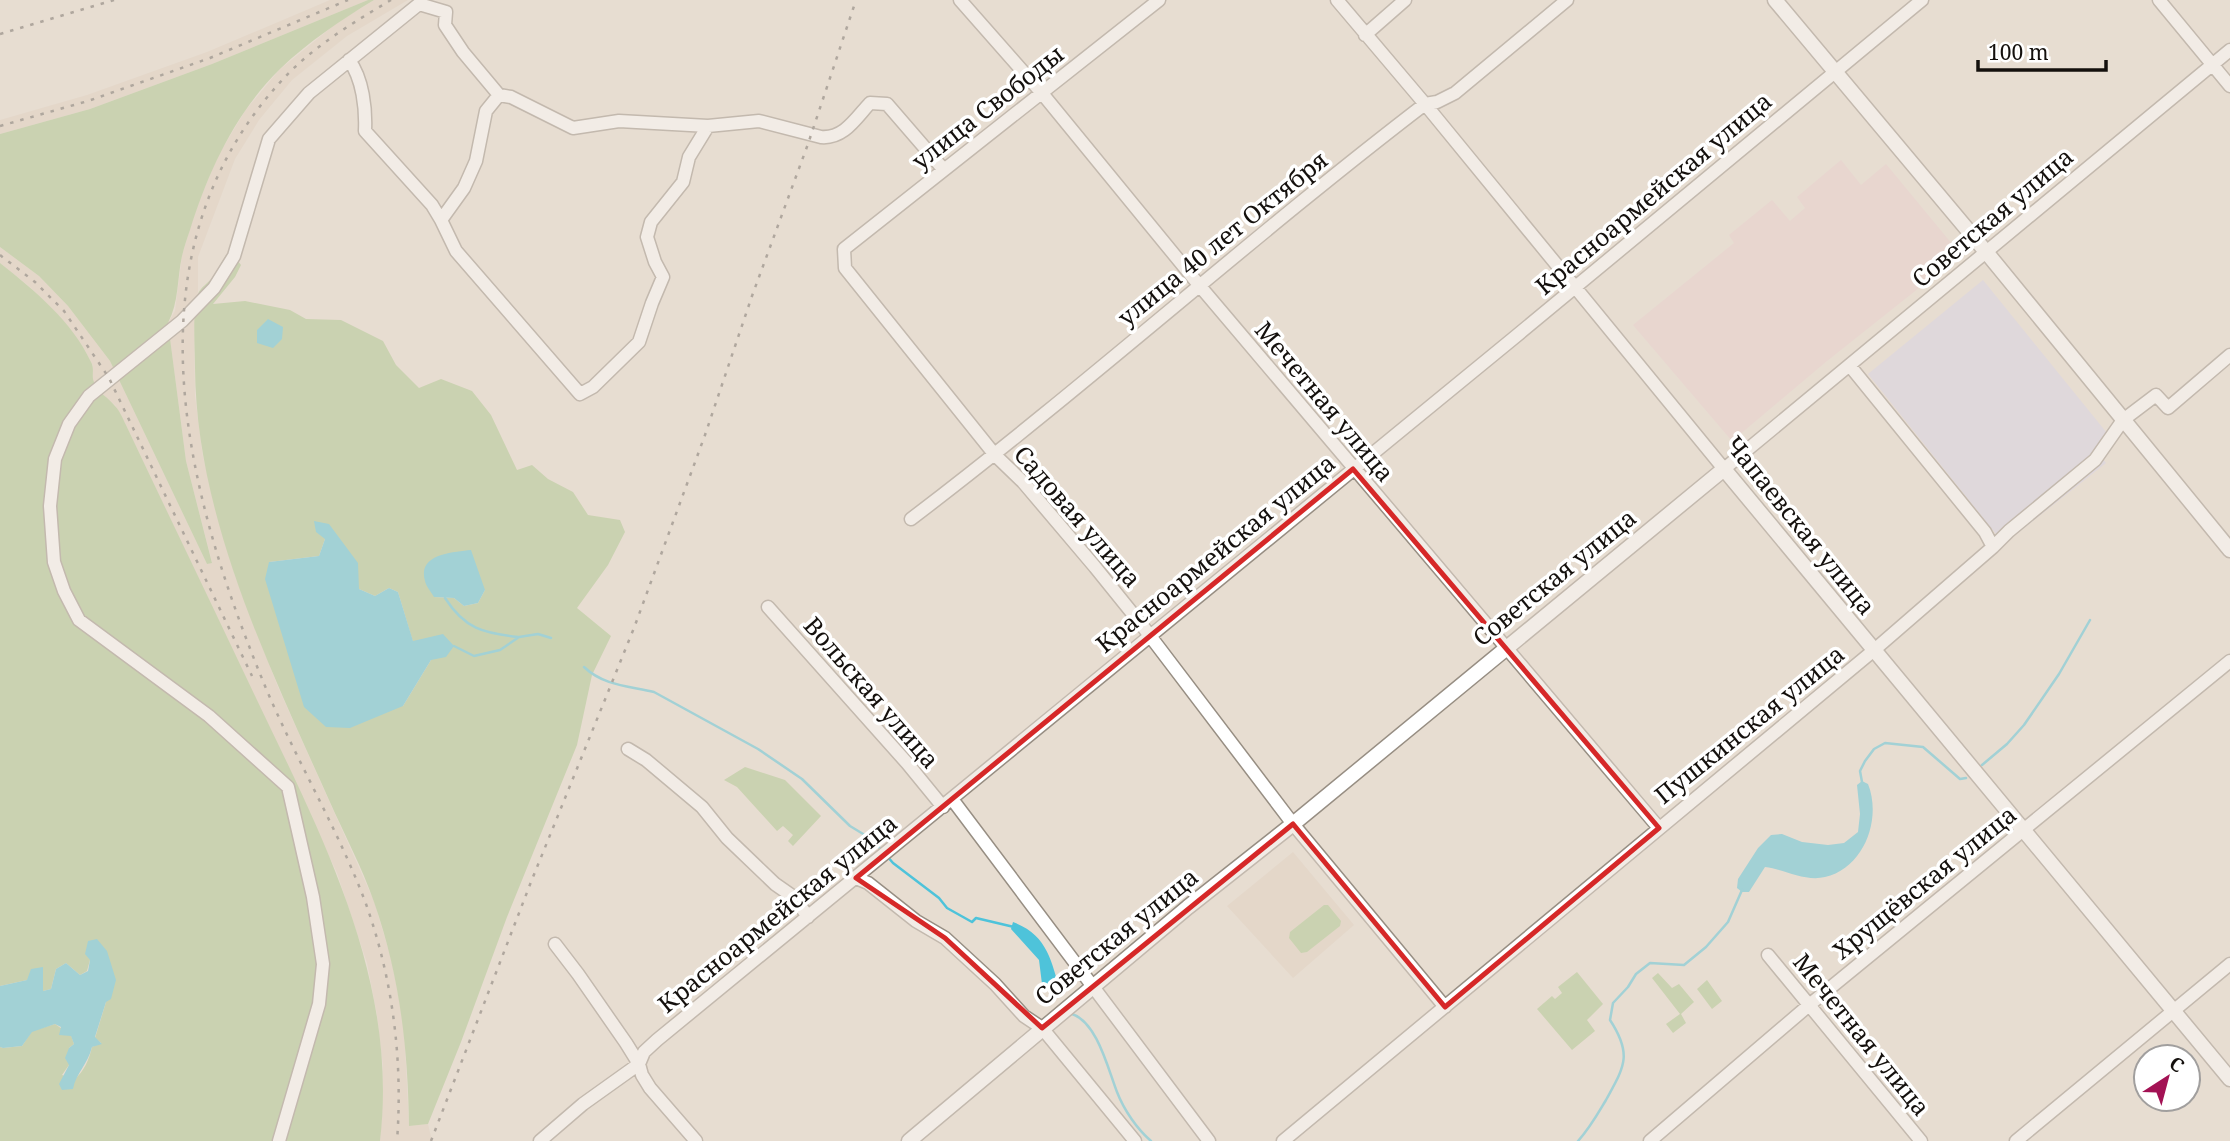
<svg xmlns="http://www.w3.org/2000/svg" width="2230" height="1141" font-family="'Noto Serif',serif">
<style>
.commercial{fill:#d5d2e7}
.built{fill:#dfd1bf}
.medical{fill:#e8cecd}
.green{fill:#a7c689;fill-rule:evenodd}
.water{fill:#4ec3da}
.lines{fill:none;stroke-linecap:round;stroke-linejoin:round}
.stream{stroke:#4ec3da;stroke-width:2.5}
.minor-casing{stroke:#978e83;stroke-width:15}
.major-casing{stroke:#978e83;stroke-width:17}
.minor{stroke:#fff;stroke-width:12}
.major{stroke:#fff;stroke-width:14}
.rail{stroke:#6c665f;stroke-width:2.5;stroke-dasharray:3.5 7;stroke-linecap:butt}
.marked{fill:none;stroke:#d62828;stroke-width:5;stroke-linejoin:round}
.labels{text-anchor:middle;stroke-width:7;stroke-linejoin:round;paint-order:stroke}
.street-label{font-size:24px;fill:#14100d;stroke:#fff}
</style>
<rect width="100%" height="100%" fill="#e7ddd1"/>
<path class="commercial" d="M1983,280L2111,438L2100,455L2106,463L2004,544L1868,374Z"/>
<path class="built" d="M330,0H368L212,64L90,109L0,134V120L87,95L207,52Z
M374,0H408L347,36L292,80L259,120L235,159L198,257V292L194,329L195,396L203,457L235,576L278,687L374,901L391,958L404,1025L409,1126L428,1124L432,1141H380L382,1117L383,1066L377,1015L367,963L337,873L126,425L115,405L104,397L92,380L93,366L83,347L59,316L31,288L0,263V247L39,276L68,306L110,361L207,564L212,562L186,461L168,323L175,311L182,255L197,206L219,154L245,111L279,70L338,22Z
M1293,852L1354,925L1293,978L1227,906Z"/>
<path class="medical" d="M1841,160L1861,185L1886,164L1957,250L1941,263L1944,268L1827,361L1732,441L1633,325L1734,243L1729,235L1772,200L1790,221L1805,208L1797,197Z"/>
<path class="green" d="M368,0H374C341,20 308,42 280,69C235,113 208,172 190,230C187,239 184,247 182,256C177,279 179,302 168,323L186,461L212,563L207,564L110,361L68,306L39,276L0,247V134L90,109L212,64Z
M226,255L234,256L241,265L235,277L213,304L245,301L290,310L306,319L341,320L383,341L396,365L419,388L441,379L472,391L491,415L517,470L532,465L548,479L573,492L588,515L620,520L625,532L608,565L577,608L611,636L592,675L577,745L507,917L461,1042L428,1124L409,1126C408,1049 400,976 374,902C362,867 344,834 329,800C269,666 196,517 195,368C195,349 192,310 198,294C200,288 208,283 212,278C217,271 221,263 226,255ZM325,539L359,589L375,596L389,588L398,592L413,642L431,660L403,706L269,562L319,556ZM485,590L478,603L464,606L454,598L434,597Z
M0,263C35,291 72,321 91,362C95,369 91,376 94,382C99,394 108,397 115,406C120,411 123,419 126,425C169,516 213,607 256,698C323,838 399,981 380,1141H0V1047L3,1048L22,1046L32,1031L55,1024L71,1035L74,1044L69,1048V1065L62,1075L75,1079C84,1071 89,1060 92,1047L101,1043L95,1038L106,1002L90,960L87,971L80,975L66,963L56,969L51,989L43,991V968L27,980L0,986Z
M745,767L785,780L821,816L793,846L788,841L793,835L783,826L777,831L737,787L724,780Z
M1324,905H1328L1341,921L1340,926L1307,952L1301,953L1289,938L1290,932Z
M1577,972L1603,1004L1587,1020L1595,1031L1572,1050L1537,1009L1552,996L1555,999L1562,993L1558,987Z
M1658,973L1672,988L1679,984L1694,1002L1681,1014L1686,1023L1673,1033L1666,1024L1680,1014L1652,978Z
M1707,980L1722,1001L1712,1009L1697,989Z"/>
<path class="water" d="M268,319L283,327L282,339L273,348L257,343V330Z
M314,521L329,524L358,563L359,589L375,596L389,588L398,592L413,641L443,634L454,646L446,657L431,660L403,706L350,728L326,727L304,707L265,579L269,562L319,556L325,539L316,532Z
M471,550L485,590L478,603L464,606L454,598L434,597C431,592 426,586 425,581C417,554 453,552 471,550Z
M1862,781L1868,784C1882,819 1864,868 1825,877C1805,882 1784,869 1765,867L1749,892H1742L1737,888L1738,879L1758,848L1771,835L1782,834L1802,842L1828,845L1844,843L1858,832L1860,814L1857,785Z
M1013,922C1048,935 1051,961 1061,993L1059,996L1054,997L1042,984L1039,960L1011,929Z
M97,939L107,951L116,980L111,999L106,1002L95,1037L102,1044L92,1047C88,1064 76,1073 73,1089L62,1090L59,1084L69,1065L65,1058L69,1048L74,1044L71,1036L59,1035L61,1027L55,1024L32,1032L22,1046L3,1048L0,1047V986L27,980L31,969L43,967V991L51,989L56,969L66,963L80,975L88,971L90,960L85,954L88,941Z"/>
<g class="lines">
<path class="stream" d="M445,598C465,629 483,633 518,637
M454,646L474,656L500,650L519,637L538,634L551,638
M584,667C604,686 629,686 654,692L758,749L802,779L850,826L873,840L882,851
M1982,765L2007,744L2024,725L2059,674L2090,620
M1862,782L1860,771L1865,761L1874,749L1885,743L1923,747L1960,779L1966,778
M887,856L893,863L939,898L947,908L972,922L976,918L1014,927
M1072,1014C1097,1022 1108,1069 1117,1092C1124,1110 1137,1129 1151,1141
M1578,1141C1590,1128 1597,1115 1606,1100C1624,1067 1633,1055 1610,1020L1613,1003L1628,987L1636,974L1650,963L1684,965L1706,947L1728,922L1742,890"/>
<defs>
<path id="minor" d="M960,0L1041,92L1199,285L1659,828
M1159,0L844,249L845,268L995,455L1023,482L1095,567L1141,624L1293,824L1445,1007
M1337,0L1425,104L1724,469L2230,50
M2159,0L2230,86
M1365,35L1405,0
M349,60C363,79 366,109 365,131L432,205L441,220
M499,95L486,111L476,161L464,188L441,220L456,251L580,394L593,387L639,342L652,303L663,277L655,262L647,237L651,222L683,182L689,157L708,126
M1850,366L1985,532L1993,547
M911,519C1086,386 1250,238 1425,104L1437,102L1455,93L1567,0
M768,607L907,763L943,807
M628,749L646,760L702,807L727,838L775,884L795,898L808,917
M952,799L1209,1141
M856,878L868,883L916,921L945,938L995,984L1024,1016L1042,1028L1135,1141
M555,944L578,974L626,1043L639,1064L642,1075L650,1088L696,1141
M1768,955L1921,1141
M279,1141L319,1004L323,964L313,897L288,787L209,716L79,620L64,591L54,562L50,506L55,459L69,424L89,396L182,321L214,288L234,256L269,139L309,93L419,4L446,12L445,25L463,52L499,95L511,97L573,128L619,121L708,126L759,121L821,137C844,139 856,118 870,103L887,104L944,170
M540,1141L583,1104L639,1064L644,1052L657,1040L1515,337L1922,0
M1283,1141L1873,651L1993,547L2009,531L2095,460L2123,420L2156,395L2168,408L2230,355
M1650,1141L1808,1006L2230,661
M2016,1141L2230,964"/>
<path id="major" d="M1775,0L1987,253L2230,550
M909,1141L1188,907L1293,824L1724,469L2230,1079"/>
</defs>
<use href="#minor" class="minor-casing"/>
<use href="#major" class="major-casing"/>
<use href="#minor" class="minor"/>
<use href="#major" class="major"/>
<path class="rail" d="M391,0C354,22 314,46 284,78C122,252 184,490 265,686C296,760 338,829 366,904C393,980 403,1061 397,1141
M0,34L114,0
M0,126L88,101L210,58L348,0
M0,255L35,282L64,311L109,378L252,676
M431,1141L531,882L634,628L705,435L752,296L808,144L856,0"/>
</g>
<path d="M0 0H2230V1141H0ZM1353,469L1659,828L1445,1007L1293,824L1042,1028L945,938L856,878Z" fill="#e7ddd1" fill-opacity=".55" fill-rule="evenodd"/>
<path class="marked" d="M1353,469L1659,828L1445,1007L1293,824L1042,1028L945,938L856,878Z"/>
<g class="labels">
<g class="street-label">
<text transform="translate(988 108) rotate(-38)" y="8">улица Свободы</text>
<text transform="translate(1654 194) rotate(-40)" y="8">Красноармейская улица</text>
<text transform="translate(1993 218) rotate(-40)" y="8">Советская улица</text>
<text transform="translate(1223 239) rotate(-39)" y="8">улица 40 лет Октября</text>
<text transform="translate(1324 402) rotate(50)" y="8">Мечетная улица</text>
<text transform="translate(1077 517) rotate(49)" y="8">Садовая улица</text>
<text transform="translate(1800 526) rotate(51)" y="8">Чапаевская улица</text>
<text transform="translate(1216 554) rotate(-39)" y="8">Красноармейская улица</text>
<text transform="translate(1555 578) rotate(-39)" y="8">Советская улица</text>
<text transform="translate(871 693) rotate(49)" y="8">Вольская улица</text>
<text transform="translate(1750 725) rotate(-39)" y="8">Пушкинская улица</text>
<text transform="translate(1925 883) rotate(-39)" y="8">Хрущёвская улица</text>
<text transform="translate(778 914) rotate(-39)" y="8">Красноармейская улица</text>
<text transform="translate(1117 937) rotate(-39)" y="8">Советская улица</text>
<text transform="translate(1861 1035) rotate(51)" y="8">Мечетная улица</text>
</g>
</g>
<g transform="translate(2167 1078) rotate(36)"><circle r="33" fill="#ffffff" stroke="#a19f9e" stroke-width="2"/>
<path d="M0-5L12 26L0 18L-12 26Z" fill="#a31254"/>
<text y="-10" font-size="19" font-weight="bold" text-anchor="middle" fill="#14100d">С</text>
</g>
<path d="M1978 60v10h128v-10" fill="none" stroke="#14100d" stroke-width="3.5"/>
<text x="1988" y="60" font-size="21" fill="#14100d" stroke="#ffffff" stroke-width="5" paint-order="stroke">100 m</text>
</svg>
